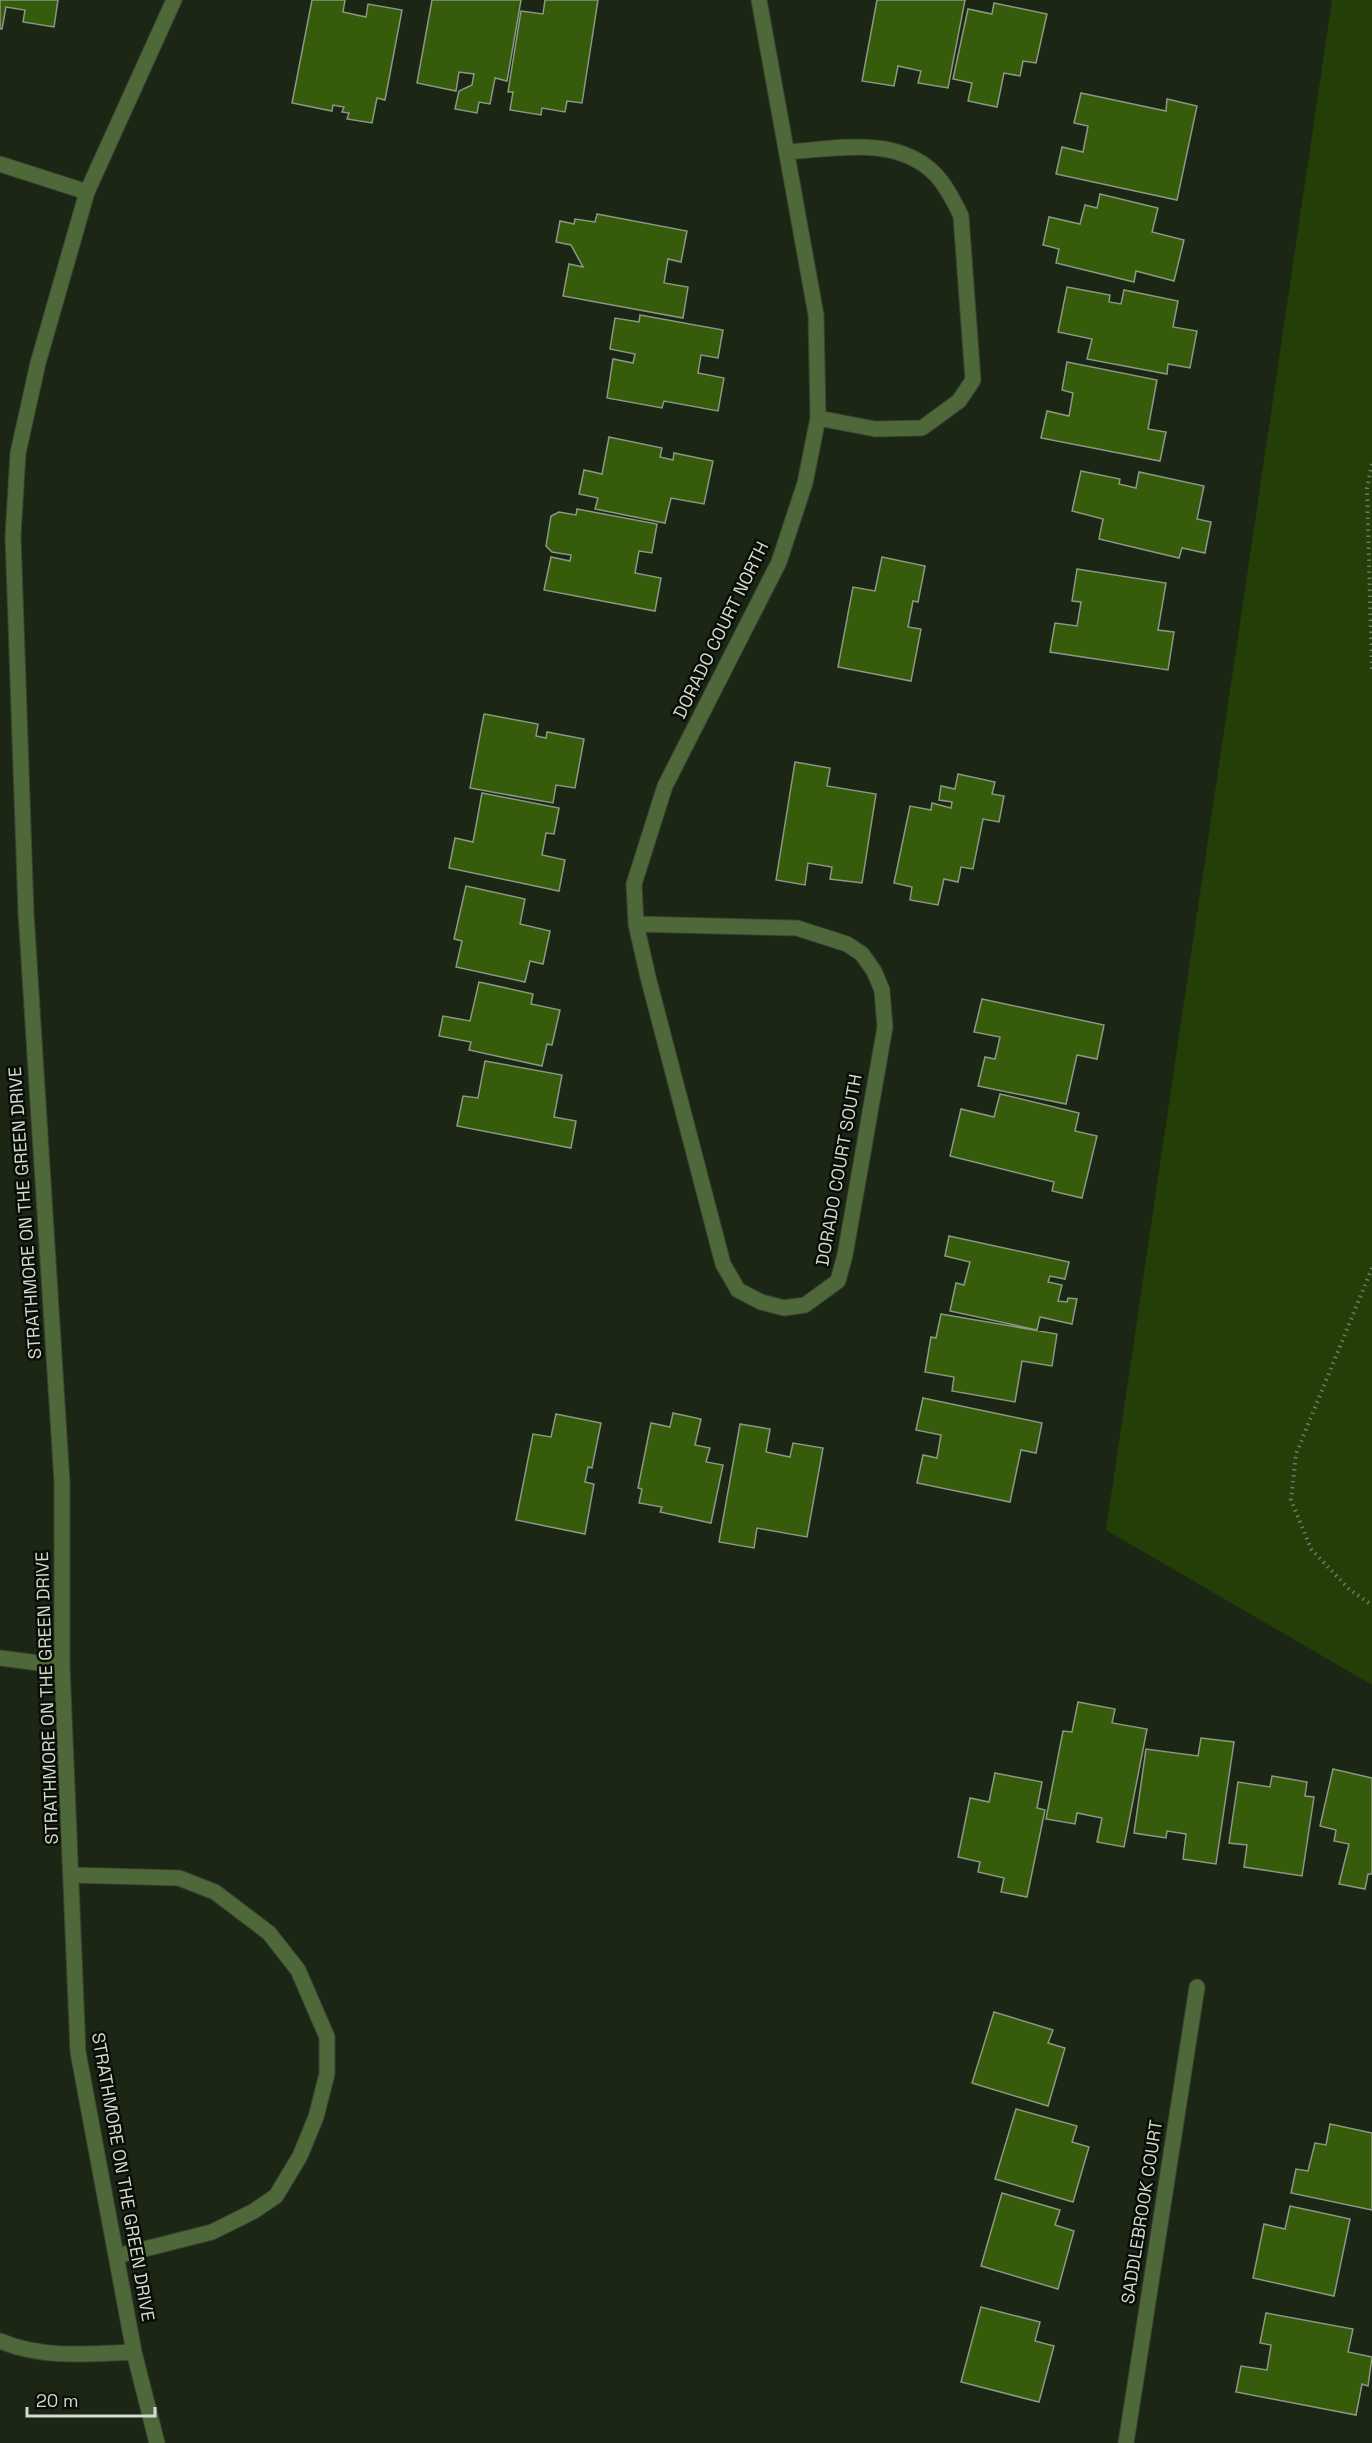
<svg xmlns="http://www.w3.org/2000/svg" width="1372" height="2443" font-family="'Space Grotesk',sans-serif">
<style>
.green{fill:#233e06}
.building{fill:#365b0b;stroke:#8b9883;stroke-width:1.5}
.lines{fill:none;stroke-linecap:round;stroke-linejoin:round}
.minor-casing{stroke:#394333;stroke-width:17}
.path{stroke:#70786a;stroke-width:4;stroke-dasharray:1.5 4.5;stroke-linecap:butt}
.minor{stroke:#4e6839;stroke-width:15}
.labels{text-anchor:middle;stroke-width:5;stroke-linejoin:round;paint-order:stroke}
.street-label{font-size:18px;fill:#d3dacf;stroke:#090d06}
</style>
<rect width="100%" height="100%" fill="#1c2615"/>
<path class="green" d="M1332,0H1372V1685L1106,1530Z"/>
<path class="building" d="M0,0H58L54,27L23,22L25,10L6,7L2,29H0Z
M312,0H345L343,12L366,17L368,4L402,10L385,100L377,98L372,123L347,119L349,113L342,112L344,107L333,105L332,111L292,103Z
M432,0H521L507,81L495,78L490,104L479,102L477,113L455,109L459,91L472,85L474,74L459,72L456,91L417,83Z
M545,0H598L582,103L567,101L565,112L542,108L541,115L510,110L513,92H508L521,11L543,14Z
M877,0H965L948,88L918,83L921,71L898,66L894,86L862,81Z
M994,3L1047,14L1036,63L1023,61L1020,76L1004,73L997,107L968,101L972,83L953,79L968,9L992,14Z
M1081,93L1166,111L1167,99L1197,106L1177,200L1056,174L1062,147L1083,152L1088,126L1074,123Z
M1100,194L1158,208L1152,232L1184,240L1174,281L1136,271L1134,282L1056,263L1059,249L1043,245L1049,217L1080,224L1085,205L1097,208Z
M597,214L687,231L681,262L668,259L664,283L688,287L683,318L563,296L569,264L583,267L571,245L556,242L560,221L574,224L575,219L595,222Z
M1067,287L1110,295L1109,302L1121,304L1124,290L1178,301L1173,327L1197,331L1190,368L1168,364L1167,374L1087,359L1092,339L1058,332Z
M640,315L723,330L718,358L701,355L698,373L724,378L718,411L664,401L662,408L607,398L613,359L633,363L635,354L610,349L615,318L639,322Z
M1067,362L1157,380L1148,429L1166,432L1160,461L1041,438L1047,411L1069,416L1073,393L1062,390Z
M609,437L662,448L660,457L673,460L674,453L713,461L704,504L671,498L665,523L595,509L598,498L579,494L584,470L602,474Z
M1081,471L1120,479L1119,484L1136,488L1139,472L1204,486L1197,519L1211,522L1205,553L1182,548L1179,558L1099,539L1103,519L1072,511Z
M577,509L657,524L652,553L639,551L635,573L661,578L655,611L544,590L551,557L570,561L571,555L552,552L546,546L551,516L559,512L576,515Z
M882,557L925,566L918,602L913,601L908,627L921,629L911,681L838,667L853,587L875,591Z
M1077,569L1166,583L1158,630L1174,632L1168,670L1050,652L1055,623L1077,626L1081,602L1072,601Z
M484,714L538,724L536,736L546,738L547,732L584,739L575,788L556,785L553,803L470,788Z
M795,762L830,768L827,786L876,794L862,883L830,879L832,867L808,863L805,885L776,880Z
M958,774L995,782L992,794L1004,796L999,822L983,819L973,869L961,867L958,882L944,879L938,905L910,900L912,887L894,883L910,806L931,810L932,803L951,808L952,802L939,800L941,786L955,789Z
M482,793L559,808L554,834L546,833L542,855L565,860L559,891L449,868L455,838L473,842Z
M466,886L525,899L520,924L550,931L543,964L530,961L525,982L456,967L462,941L454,939Z
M479,982L533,994L531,1004L560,1010L552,1045L547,1044L542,1066L469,1050L471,1042L439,1036L443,1016L470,1021Z
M982,999L1104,1025L1097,1059L1077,1055L1066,1104L978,1086L985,1057L995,1059L1000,1037L974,1032Z
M485,1061L562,1075L554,1117L576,1121L571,1148L457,1126L463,1096L478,1098Z
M1000,1094L1079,1113L1075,1131L1097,1136L1082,1198L1052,1191L1054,1182L950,1156L961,1109L994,1117Z
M949,1236L1069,1262L1065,1279L1050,1276L1048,1282L1062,1285L1058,1301L1067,1302L1068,1298L1077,1299L1072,1324L1040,1317L1037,1330L950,1311L956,1283L964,1285L970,1262L945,1256Z
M941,1314L1057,1334L1052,1366L1022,1361L1015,1402L952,1391L954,1377L925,1372L931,1337L936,1338Z
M923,1398L1042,1423L1036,1453L1021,1450L1010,1502L917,1483L923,1455L937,1458L941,1435L916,1430Z
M673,1413L701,1419L695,1445L710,1448L706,1462L723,1465L711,1523L660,1512L662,1507L639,1503L642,1489L638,1488L651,1423L670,1427Z
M556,1414L601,1423L592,1468L588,1467L585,1482L594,1484L585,1534L516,1520L533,1434L551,1437Z
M740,1424L770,1429L766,1452L790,1457L793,1443L823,1448L807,1537L757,1528L754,1548L719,1542Z
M1078,1702L1115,1709L1112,1723L1147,1729L1124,1847L1097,1842L1102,1818L1077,1813L1075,1824L1046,1819L1063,1731L1072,1732Z
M1201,1738L1234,1742L1216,1864L1183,1859L1186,1834L1167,1831L1166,1838L1134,1833L1146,1749L1198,1756Z
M1333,1769L1372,1778V1874H1368L1365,1889L1339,1884L1349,1844L1334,1841L1336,1830L1320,1826Z
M995,1773L1042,1782L1037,1808L1045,1810L1027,1897L1001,1892L1004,1878L978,1872L980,1862L958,1857L970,1798L989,1802Z
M1272,1776L1307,1782L1305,1796L1314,1797L1302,1876L1244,1867L1247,1845L1229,1843L1238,1782L1270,1787Z
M994,2012L1053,2030L1048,2043L1065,2048L1048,2106L972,2083Z
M1016,2109L1077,2126L1072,2142L1089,2147L1073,2202L995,2179Z
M1330,2124L1372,2133V2210L1291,2193L1296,2169L1308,2171L1315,2143L1326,2145Z
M1002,2193L1060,2210L1055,2225L1074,2231L1058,2289L981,2266Z
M1290,2206L1350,2219L1334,2296L1253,2278L1264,2224L1285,2229Z
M981,2307L1040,2322L1035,2341L1054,2346L1039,2402L961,2382Z
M1266,2313L1353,2329L1348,2352L1372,2357L1368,2386L1362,2384L1356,2415L1236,2392L1241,2366L1267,2370L1271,2345L1260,2343Z"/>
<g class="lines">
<defs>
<path id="minor" d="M787,152C835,149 895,135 934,173C946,185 954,201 961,216L973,380L959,401L922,428L875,429L818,418
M0,164L87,192
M636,924L797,928L847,944L862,954L874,971L882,990L885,1027L845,1255L838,1281L805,1305L784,1308L761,1302L738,1290L723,1264L648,977Z
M636,924L634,884L665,786L779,562L805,483L818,418L816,315L759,0
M0,1658L62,1666
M71,1875L179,1878L215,1892L269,1933L298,1970L327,2037V2074L316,2117L300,2156L276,2196L254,2211L212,2232L117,2256
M0,2341C43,2359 89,2354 134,2352
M157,2443L134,2352L78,2052L62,1666V1482L26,913L13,536L18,453L38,363L87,192L174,0
M1126,2443L1197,1987"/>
</defs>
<use href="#minor" class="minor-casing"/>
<path class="path" d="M1372,464L1367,488L1372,671
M1372,1268L1296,1454L1291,1500L1311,1549L1350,1590L1372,1605"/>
<use href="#minor" class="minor"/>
</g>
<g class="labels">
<g class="street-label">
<text transform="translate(721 630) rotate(-64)" y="6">DORADO COURT NORTH</text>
<text transform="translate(839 1170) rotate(-80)" y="6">DORADO COURT SOUTH</text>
<text transform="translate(25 1213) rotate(-94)" y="6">STRATHMORE ON THE GREEN DRIVE</text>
<text transform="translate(47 1698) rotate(-92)" y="6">STRATHMORE ON THE GREEN DRIVE</text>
<text transform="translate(123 2177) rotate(80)" y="6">STRATHMORE ON THE GREEN DRIVE</text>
<text transform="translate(1142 2212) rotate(-81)" y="6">SADDLEBROOK COURT</text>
</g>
</g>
<path d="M27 2407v9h128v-9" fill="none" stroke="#d3dacf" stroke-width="3"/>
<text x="36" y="2407" font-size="18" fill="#d3dacf" stroke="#090d06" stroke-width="4.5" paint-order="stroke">20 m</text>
</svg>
